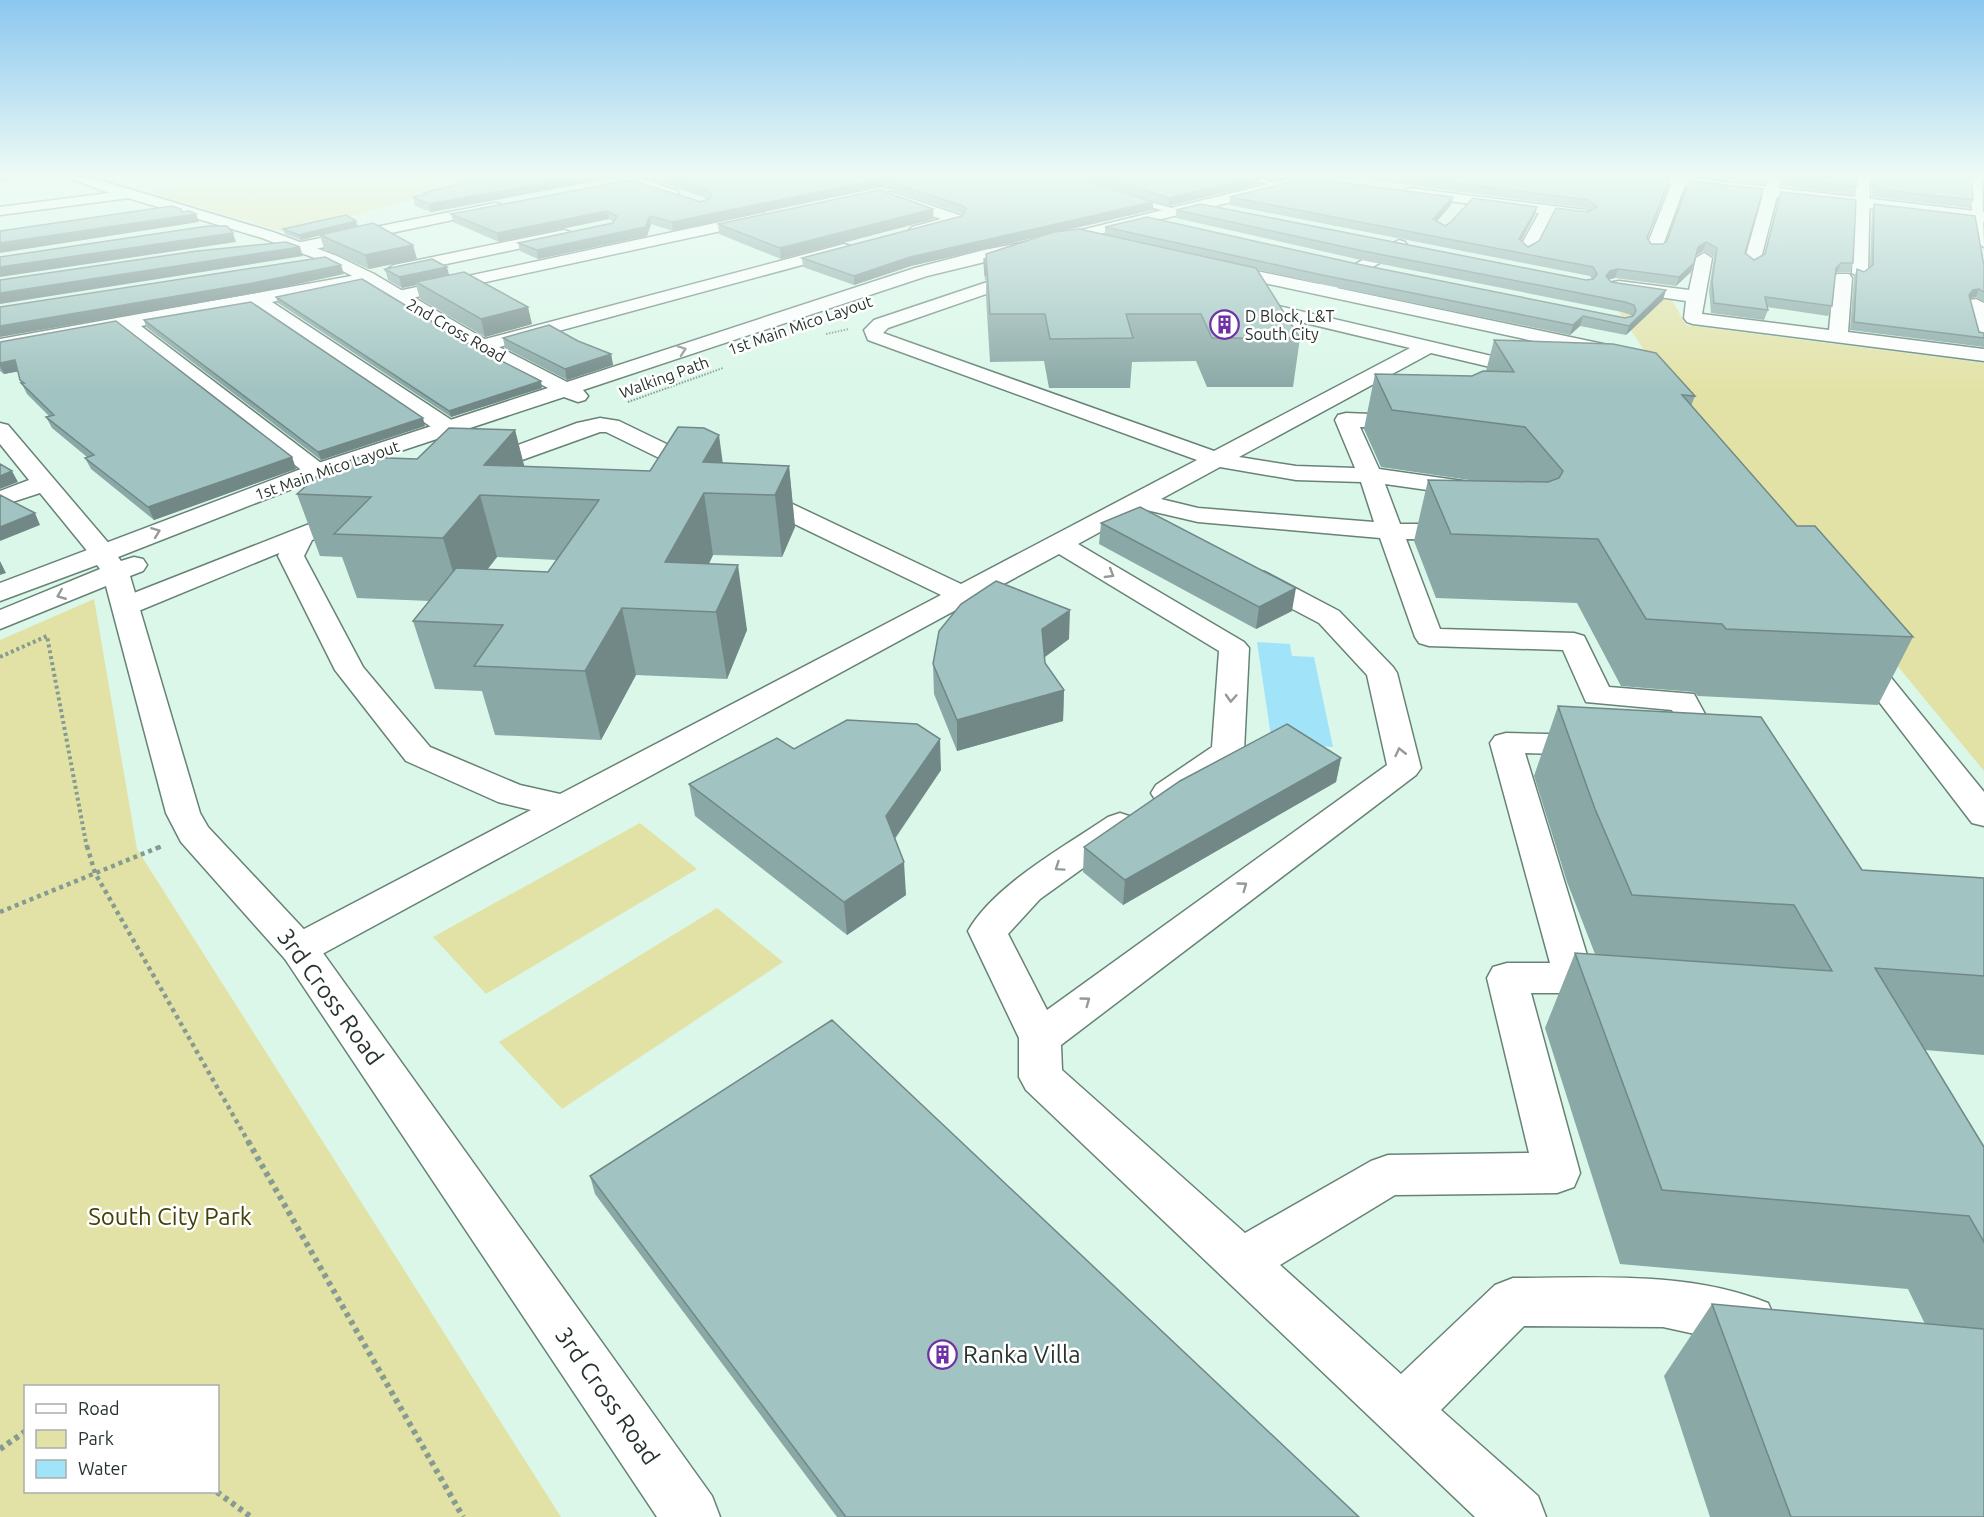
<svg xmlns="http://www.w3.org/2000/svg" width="1984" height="1517" font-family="Ubuntu,sans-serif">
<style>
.green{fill:#e3e2a6;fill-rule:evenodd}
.water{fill:#a1e4fa}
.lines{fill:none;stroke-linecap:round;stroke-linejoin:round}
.service-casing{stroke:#688376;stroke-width:4}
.minor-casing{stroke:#688376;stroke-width:3}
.tertiary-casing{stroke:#688376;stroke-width:3}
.path-far3{stroke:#869b91;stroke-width:2;stroke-dasharray:1.5 1.5;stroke-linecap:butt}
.path-far2{stroke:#869b91;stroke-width:4;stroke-dasharray:3 3;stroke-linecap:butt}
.path-far1{stroke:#869b91;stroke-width:4.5;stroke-dasharray:4 4;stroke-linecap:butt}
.path{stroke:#869b91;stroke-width:6;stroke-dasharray:4.5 4.5;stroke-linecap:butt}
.service{fill:#fff;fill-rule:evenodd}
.minor{fill:#fff;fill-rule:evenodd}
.tertiary{fill:#fff;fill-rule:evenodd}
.wall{fill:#8aa8a6;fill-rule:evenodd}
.shaded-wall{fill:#718887}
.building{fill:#a1c3c1;stroke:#718887;stroke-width:1.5}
.oneway{stroke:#949a96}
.labels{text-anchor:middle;stroke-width:5;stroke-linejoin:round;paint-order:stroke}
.far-poi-label{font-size:16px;fill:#28342e;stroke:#fff;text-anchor:start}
.far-street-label{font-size:16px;fill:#28342e;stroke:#fff}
.near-street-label{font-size:24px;fill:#28342e;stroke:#fff}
.near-park-label{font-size:24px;fill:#424107;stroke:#fff}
.near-poi-label{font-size:24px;fill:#28342e;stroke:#fff;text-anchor:start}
</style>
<rect width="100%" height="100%" fill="#daf7e9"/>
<path class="green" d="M232,177H497L288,233L145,192Z
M1606,292L1672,300L1686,325L1984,363V771L1668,387Z
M94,599L137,849L561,1517H0V640ZM26,1386H218V1492H26Z
M640,823L697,869L486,994L433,937Z
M717,908L783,962L562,1109L499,1042Z"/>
<path class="water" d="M1257,642L1290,644L1292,656L1314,657L1333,747L1272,743Z"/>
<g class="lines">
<defs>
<path id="service" d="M1246,177H1258L1281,186L1278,188Z
M1132,197L1175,209L1176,211L1172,213L1129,201Z"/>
<path id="minor" d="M615,177H637L677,191L679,194L672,198L667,197Z
M1674,177H1688L1662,248L1660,251H1648L1646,248Z
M1768,177H1782L1760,262L1752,267L1744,262Z
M1856,177H1870L1868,273L1860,278L1852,273Z
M1968,177H1982L1984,247L1976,242Z
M1409,188L1586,210L1593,214L1586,218L1553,214L1535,249L1527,254L1519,249L1539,213L1404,195L1402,192Z
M124,191L129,192L131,195L129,198L0,215V207Z
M891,192L962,216L965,219L962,222L917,235L912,233L909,230L912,227L941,219L886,199L884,196L886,193Z
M495,203L500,204L502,207L500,210L301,252L293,247L301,242Z
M762,213L770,218L767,221L398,301L392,300L389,296L392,292L398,291Z
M564,230L570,232L572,235L570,238L394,275L386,270L394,265Z
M1399,240L1405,242L1407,245L1405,248L1337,288L1608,345L1615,347L1618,351L1615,355L1608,357L1218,273L1210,268L1218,263L1319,284Z
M844,244L850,246L852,249L850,252L481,352L474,350L471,346L474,342Z
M1704,253L1712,258L1702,314L1829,330L1834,278L1837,274H1849L1852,278L1848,332L1984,349V361L1693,324L1687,322L1684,318L1686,301L1619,291L1613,290L1610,286L1613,282L1619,281L1689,290L1696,258Z
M1029,268L1037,273L1035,277L888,328L883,333L1214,451L1410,348L1234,306L1231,302L1234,298L1240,297L1539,367L1542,371L1539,375L1532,377L1431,353L1239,457L1296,466L1355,468L1335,420L1338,415L1346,413L1420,416L1423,421L1420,426L1412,428L1360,427L1379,469L1470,482L1479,484L1482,489L1479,494L1470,496L1385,484L1400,524H1462L1471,527L1475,532L1471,537L1462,540L1406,539L1440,629L1574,633L1584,636L1609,687L1694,694L1724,749L1720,756L1708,759L1693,755L1672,710L1586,702L1563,650L1429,646L1419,643L1415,637L1380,538L1198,522L1142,509L1078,544L1244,642L1249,648L1244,751L1240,758L1180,801L1168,804L1156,801L1151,793L1156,785L1212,747L1219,651L1059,554L313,959L299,963L285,959L279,949L285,939L531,810L498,802L406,761L335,670L278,556L279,553L136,612L126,614L116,612L112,606L116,600L345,510L354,508L363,510L366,515L363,520L312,540L304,556L363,667L430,747L520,785L560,794L941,595L745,500L742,495L745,490L754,488L763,490L961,584L1197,460L868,340L864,330L874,320ZM1220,467L1296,480L1361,482L1374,522L1198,508L1161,499Z
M368,273L374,274L377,278L374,282L272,302L456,423L459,428L456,433L448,435L440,433L254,306L141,326L325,466L329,471L325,476L317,478L309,476L121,329L0,351V339Z
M1976,299L1984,303V341L1977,339L1975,335L1967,304L1970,300Z
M600,418L619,421L710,465L714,470L710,475L702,477L694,475L606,432H600L486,473L478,475L470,473L466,468L470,463L577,423Z
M0,423L8,425L111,546L115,552L111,558L102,560L93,558L40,493L0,506V491L29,480L0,444Z
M1255,570L1265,572L1339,611L1393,667L1397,673L1421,768L1416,775L1061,1045L1062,1070L1245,1233L1371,1161L1388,1155L1529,1153L1487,978L1493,967L1507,963H1550L1490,743L1495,736L1506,733L1591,735L1603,738L1607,745L1603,752L1591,755L1525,753L1594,978L1588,989L1574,993H1531L1580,1173L1574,1187L1557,1193L1395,1195L1280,1265L1401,1374L1495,1285L1513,1278C1598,1278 1688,1271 1768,1303L1776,1321L1768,1339L1750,1346L1663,1327L1524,1326L1441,1410L1538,1496L1546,1517H1475L1026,1090L1019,1077V1038L968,931C994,885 1064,847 1108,817L1120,813L1132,817L1138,825L1132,833L1040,899L1008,934L1047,1010L1387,765L1367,675L1319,623L1245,584L1241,578L1245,572Z
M1857,645L1867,648L1984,792V826L1972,823L1847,660L1842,654L1847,648Z"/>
<path id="tertiary" d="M67,177H89L273,232L337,256L374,274L493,344L567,382L915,268L984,250L1061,235L1297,177H1324L1322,180L927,276L583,390L588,396L585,400L578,402L564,397L325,476L118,557L121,561L134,557L143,559L147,565L143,571L130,576L200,813L208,827L313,939L712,1496L720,1517H657L285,959L181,842L166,813L106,586L0,629V610L100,569L97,565L0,601V583L309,466L548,388L479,352L362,281L325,262L262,238L101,190Z
M1636,177H1683L1984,212V222L1643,181Z"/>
</defs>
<use href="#service" class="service-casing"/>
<use href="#minor" class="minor-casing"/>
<use href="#tertiary" class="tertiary-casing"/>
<path class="path-far3" d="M826,334L849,329
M628,402L723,368"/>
<path class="path-far2" d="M0,657L47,636L87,848
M158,848L162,846"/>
<path class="path-far1" d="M87,846L95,873L249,1143
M0,912L162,846"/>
<path class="path" d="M248,1141L463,1517
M0,1449L26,1431
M217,1492L251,1517"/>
<use href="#service" class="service"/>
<use href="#minor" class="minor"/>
<use href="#tertiary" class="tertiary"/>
</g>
<path class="wall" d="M489,177H614L613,178L431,212L415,206L413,197L423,195V193Z
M645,177H1076L1153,210L1062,231L1105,235V227L1362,265L1625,318L1632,317L1631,315L1622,312L1361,260L1176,218V210L1586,280L1592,279L1590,276L1229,205L1230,197L1451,205L1437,221L1445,226L1537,207L1535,215L1521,241L1528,247L1590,211L1586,208L1346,177H1662L1668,186L1647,239L1651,244H1663L1667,241L1689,181L1745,253L1754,260L1764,254L1781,192L1853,263L1850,272H1837L1835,274L1832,306L1828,316L1767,307L1768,310L1764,320L1711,313L1709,290L1714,257L1703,251L1696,256L1691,272L1676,286L1615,278L1609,279L1611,282L1663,300L1626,335L1580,326L1570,335L1320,284L1256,269L1300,338L1293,387H1207L1196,361L1132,362L1130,388H1049L1044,361L990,362L986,297V280L985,281L984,265L1042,236L911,266L854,285L803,267L802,258L962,216L963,214L882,187L673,231L651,224L647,236L538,259L520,251L518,243L613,223L614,222L609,219L499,242L453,222L451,214L701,202L708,199Z
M1078,177H1260L1259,184L1169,206Z
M1265,177H1286L1273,181Z
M1710,177H1766L1764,184Z
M1857,177L1856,187L1853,195L1782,186L1784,178Z
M1872,177H1971L1973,200L1970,208L1872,197Z
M1874,204L1984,266V302L1976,297L1970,298L1979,332L1984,338V347L1850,330L1854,277L1857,269L1864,272L1870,268L1872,211Z
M934,219L781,259L719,234L718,224Z
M358,226L417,259L369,269L324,249L320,235L301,240L285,234L283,229Z
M385,269L449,275L532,324L485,337L420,299L416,285L402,288L388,280Z
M276,297L542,388L451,417L278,303Z
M144,320L425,426L321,460L146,327Z
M503,338L578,341L611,354L613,365L567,380L505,348Z
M1494,340L1695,396L1691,406L1797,526L1913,637L1878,705L1698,696L1694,692L1621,686L1577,603L1436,598L1414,541L1428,480L1476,481L1381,467L1364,429L1375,374L1472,376L1486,371Z
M0,342L292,457L296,469L154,520L91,469L85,458L87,457L52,428L46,417L49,416L27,394L20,380L18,371L4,374L0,371Z
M515,430L524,467L650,471L723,463L789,466L795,527L782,557L713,555L709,564L747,630L727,679L636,675L601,740L495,735L482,691L435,689L413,621L430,601L357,598L342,557L320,556L297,494ZM497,557L557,560L548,572L487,570Z
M1101,523L1292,611L1256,629L1099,544Z
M1069,639L1045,657V663L1064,690L1063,721L957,751L934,694L933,664Z
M1558,706L1862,870L1984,878V1055L1925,1050L1984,1147V1517H1710L1664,1376L1712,1304L1925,1324L1908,1289L1620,1264L1545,1028L1575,953L1595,954L1567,882L1534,776Z
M794,749L941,770L895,839L906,895L847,935L695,816L689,784Z
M1341,758L1336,782L1123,905L1083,872L1084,847Z
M590,1176L1359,1517H837L595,1194Z"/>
<path class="shaded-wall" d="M0,177H22L0,181Z
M575,177H614L613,178L431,212L429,204Z
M1255,177H1260L1259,184L1169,206V198Z
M1274,177H1286L1273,181Z
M1670,178L1668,186L1644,247L1647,238Z
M881,179L882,187L673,231L672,222Z
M1453,197L1451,205L1432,227L1433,219Z
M1153,202V210L911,266L854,285V276L910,257Z
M1537,207L1535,215L1517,248L1519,239Z
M933,209L934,219L781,259L780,248Z
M607,211L609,219L499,242L497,233Z
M196,214L199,222L0,253V243Z
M650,216L651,224L647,236L538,259L537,250Z
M356,221L358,226L301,240L299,235Z
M233,233L236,242L0,277V267Z
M1706,242L1703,251L1695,256L1698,247Z
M413,245L417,259L369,269L365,255Z
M300,247L303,256L0,304V293Z
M1694,263L1691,272L1676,286L1679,277Z
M1841,263L1837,272L1832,277L1836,268Z
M341,265L344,274L257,293L0,337V326Z
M447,267L450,278L416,282V285L402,288L399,277Z
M1618,269L1615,278L1607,280L1606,276L1610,271Z
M1979,289L1976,297L1970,298L1969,295L1973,290Z
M1666,290L1663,300L1626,335L1629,326Z
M528,307L532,324L485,337L481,319Z
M1583,316L1580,326L1570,335L1573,325Z
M611,354L613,365L567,380L565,369Z
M15,360L21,371L4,374L0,366V363Z
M541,381L542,388L451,417L449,411Z
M423,418L425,426L321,460L318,452Z
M515,430L530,488L484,465Z
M719,435L727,494L703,462Z
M292,457L296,469L154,520L148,507Z
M789,466L795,527L782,557L775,495Z
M12,471L18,482L0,489V476Z
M704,493L713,555L685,611L665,562Z
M480,495L497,557L462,602L443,538Z
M35,513L40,525L0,541V527Z
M0,561L6,573L0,575Z
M738,565L747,630L727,679L716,612Z
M1296,588L1292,611L1256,629L1259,607Z
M622,608L636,675L601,740L585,671Z
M1070,610L1069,639L1042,659V629Z
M1064,690L1063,721L957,751V720Z
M940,739L941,770L888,848L886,816Z
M1341,758L1336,782L1123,905L1125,880Z
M904,862L906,895L847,935L844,902Z"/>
<path class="building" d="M489,177H575L429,204L413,197L428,194L423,193Z
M667,177H1076L1153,202L910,257L854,276L802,258L962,216L966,209L963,206L881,179L672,222L650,216L645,227L537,250L518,243L613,223L617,216L607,211L497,233L451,214L631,180L701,202L710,198L711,195L708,191Z
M1103,177H1255L1169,198Z
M1409,177H1662L1670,178L1647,238L1651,244H1663L1667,241L1689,181L1763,189L1745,253L1754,260L1765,254L1781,192L1856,200L1853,263H1841L1836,268L1832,306L1765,297L1768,310L1714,303L1712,281L1717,248L1706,242L1698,247L1694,263L1679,277L1618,269L1610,271L1606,276L1611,282L1666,290L1629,326L1583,316L1573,325L1322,275L1105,227L1147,217L1362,265L1625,318L1633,316L1636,311L1634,305L1625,302L1363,251L1176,210L1201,204L1586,280L1593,279L1597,274L1593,267L1230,197L1307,178L1453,197L1433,219L1445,226L1450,223L1473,198L1537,207L1519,239L1528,247L1539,241L1556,208L1588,212L1597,207L1588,200Z
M1785,177H1857L1856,187L1785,178Z
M1875,177H1971L1973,200L1875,189Z
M880,190L933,209L780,248L718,224Z
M1874,204L1975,216L1984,266V292L1979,289L1973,290L1969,295L1979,332L1984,333V338L1854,322L1857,269L1864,272L1873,265Z
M172,206L181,209L182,212L189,211L196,214L0,243V231Z
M346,215L356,221L299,235L283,229Z
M373,223L413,245L365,255L320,235Z
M208,226H227L233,233L0,267V257Z
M1079,229L1256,268L1300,338H1212L1201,314H1126L1133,338L1050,339L1045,314H990L986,254L1054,232Z
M286,242L300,247L0,293V280L197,251Z
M325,257L341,265L253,283L0,326V307Z
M432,259L447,267L399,277L385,269Z
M984,259H986V275H985Z
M464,272L528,307L481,319L416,282Z
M362,279L476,348L541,381L449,411L276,297Z
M251,302L423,418L318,452L144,320Z
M116,321L292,457L148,507L85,458L94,455L46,417L54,415L21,383H24L20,380L15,360L0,363V342Z
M549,325L578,341L611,354L565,369L503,338Z
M1494,340L1613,344L1656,353L1695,396L1682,395L1797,526H1815L1913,637L1726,629L1722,624L1646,619L1598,539L1451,534L1428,480L1548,482L1559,478L1563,471L1525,427L1392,410L1375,374L1472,376L1483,371L1514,372Z
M678,427L704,428L719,435L703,462L789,466L775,495L704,493L665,562L738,565L716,612L622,608L585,671L474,666L503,625L413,621L456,568L548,572L599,500L480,495L443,538L334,534L371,497L297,494L325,469L360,457L417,459L449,428L515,430L484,465L650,471Z
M0,464L12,471L0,476Z
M0,495L35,513L0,527Z
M1140,507L1296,588L1259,607L1101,523Z
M996,581L1070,610L1042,629L1045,663L1064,690L957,720L933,664L939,631L961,604Z
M1558,706L1761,717L1862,870L1984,878V976L1875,968L1984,1147V1242L1969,1216L1662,1190L1575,953L1832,971L1794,905L1632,895L1595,809Z
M847,720L917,724L940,739L886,816L904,862L844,902L689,784L777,738L794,749Z
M1287,724L1341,758L1125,880L1084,847L1180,781Z
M832,1020L1359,1517H846L590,1176Z
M1712,1304L1984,1329V1517H1791Z"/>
<defs><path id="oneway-chevron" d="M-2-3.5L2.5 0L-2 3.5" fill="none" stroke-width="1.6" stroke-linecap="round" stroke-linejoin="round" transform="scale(1.5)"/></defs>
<g class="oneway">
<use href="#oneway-chevron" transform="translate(682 350) rotate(-19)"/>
<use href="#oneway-chevron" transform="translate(156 532) rotate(-21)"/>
<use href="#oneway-chevron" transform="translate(1110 574) rotate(31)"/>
<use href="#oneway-chevron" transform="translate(61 595) rotate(158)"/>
<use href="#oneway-chevron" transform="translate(1231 698) rotate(93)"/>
<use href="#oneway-chevron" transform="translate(1400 752) rotate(-103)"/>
<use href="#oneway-chevron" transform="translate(1059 867) rotate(146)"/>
<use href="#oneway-chevron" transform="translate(1243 886) rotate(-36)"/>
<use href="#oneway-chevron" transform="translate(1086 1001) rotate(-36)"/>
</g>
<linearGradient id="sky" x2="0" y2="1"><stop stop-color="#8bc7ef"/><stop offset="0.45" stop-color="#eefbf5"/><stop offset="1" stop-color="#eefbf5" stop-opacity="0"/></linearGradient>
<rect width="1984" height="390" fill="url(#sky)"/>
<defs>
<symbol id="building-ring" viewBox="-11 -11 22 22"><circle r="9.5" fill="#fff" stroke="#7131a6" stroke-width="1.5"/><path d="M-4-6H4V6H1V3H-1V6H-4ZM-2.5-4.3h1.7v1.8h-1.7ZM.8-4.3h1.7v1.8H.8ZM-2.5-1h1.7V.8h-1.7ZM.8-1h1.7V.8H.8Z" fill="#7131a6"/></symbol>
</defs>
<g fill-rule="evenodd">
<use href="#building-ring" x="1208" y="308" width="33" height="33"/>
<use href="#building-ring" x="926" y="1338" width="33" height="33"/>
</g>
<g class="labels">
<g class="far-poi-label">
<text x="1245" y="322">D Block, L&amp;T<tspan x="1245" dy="18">South City</tspan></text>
</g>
<g class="far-street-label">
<text transform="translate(800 325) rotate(-19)" y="6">1st Main Mico Layout</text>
<text transform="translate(456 330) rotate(30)" y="6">2nd Cross Road</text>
<text transform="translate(664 377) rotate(-20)" y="6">Walking Path</text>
<text transform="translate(327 470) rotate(-19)" y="6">1st Main Mico Layout</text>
</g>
<g class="near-street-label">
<text transform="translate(330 997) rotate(54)" y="8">3rd Cross Road</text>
<text transform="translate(607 1396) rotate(55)" y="8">3rd Cross Road</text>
</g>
<g class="near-park-label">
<text x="170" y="1225">South City Park</text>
</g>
<g class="near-poi-label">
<text x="963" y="1363">Ranka Villa</text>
</g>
</g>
<rect x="24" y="1385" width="195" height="108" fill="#ffffff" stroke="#a9aeab" stroke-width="1.5"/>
<rect x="36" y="1404" width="30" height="9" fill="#ffffff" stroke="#a9aeab" stroke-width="1.5"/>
<text x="78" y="1415" font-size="18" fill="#28342e">Road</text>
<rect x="36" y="1430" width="30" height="18" fill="#e3e2a6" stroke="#a9aeab" stroke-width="1.5"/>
<text x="78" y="1445" font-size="18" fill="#28342e">Park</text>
<rect x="36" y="1460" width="30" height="18" fill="#a1e4fa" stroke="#a9aeab" stroke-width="1.5"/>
<text x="78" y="1475" font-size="18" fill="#28342e">Water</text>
</svg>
